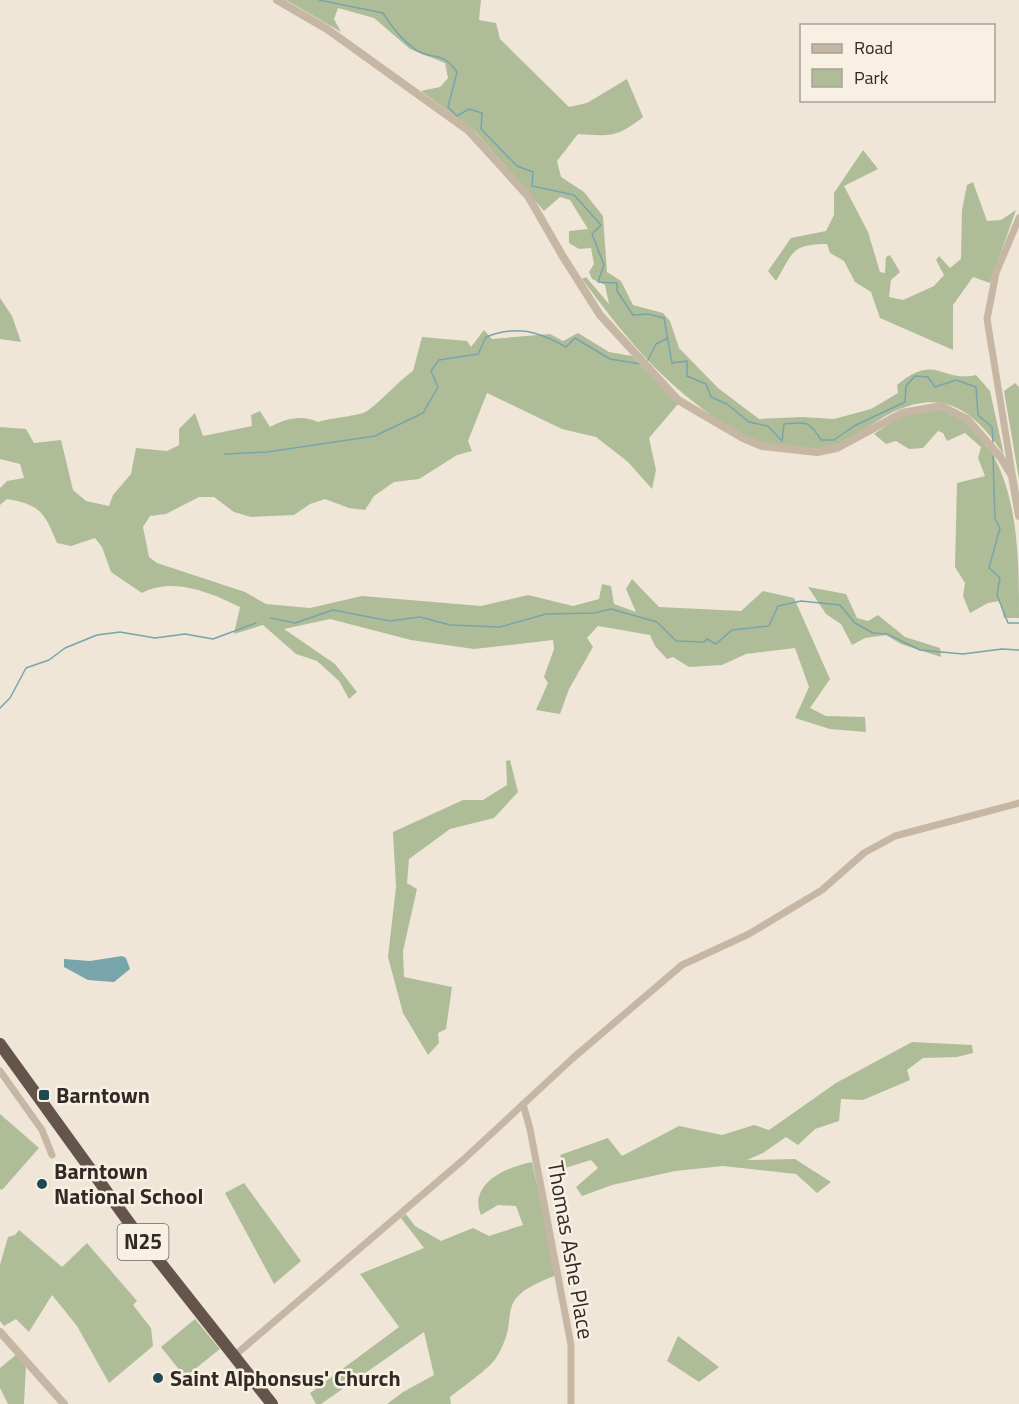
<svg xmlns="http://www.w3.org/2000/svg" width="1019" height="1404" font-family="'Titillium Web',sans-serif">
<style>
.green{fill:#aebd98}
.water{fill:#78a4ab}
.lines{fill:none;stroke-linecap:round;stroke-linejoin:round}
.stream{stroke:#78a4ab;stroke-width:1.5}
.minor{stroke:#c6b7a4;stroke-width:7}
.tertiary{stroke:#c6b7a4;stroke-width:8}
.trunk{stroke:#64544a;stroke-width:12}
.poi-dot{fill:#1d4951;stroke:#f8f0e3;stroke-width:2}
.labels{text-anchor:middle;stroke-width:5;stroke-linejoin:round;paint-order:stroke}
.shield{fill:#f8f0e3;stroke:#6d665e;stroke-width:1.5}
.shield-label{font-size:21px;font-weight:bold;fill:#322b25}
.poi-label{font-size:22px;font-weight:bold;fill:#322b25;stroke:#f8f0e3;text-anchor:start}
.street-label{font-size:22px;fill:#322b25;stroke:#f8f0e3}
</style>
<rect width="100%" height="100%" fill="#efe6d7"/>
<path class="green" d="M286,0H481L479,20L496,23L500,39L569,107L587,103L627,79L643,117C616,138 611,136 578,134L557,161L561,177L584,192L603,216L607,272L621,281L633,305L663,313L670,321L679,348L718,388L759,419L803,417L834,419L871,409L898,393L897,385C936,352 941,383 976,375L990,391L1004,455C978,416 949,389 900,409C876,418 858,439 833,446C814,451 787,449 769,445C751,441 732,429 717,419C658,379 624,335 582,279L586,277L609,304L605,285L592,279L589,272L594,264L591,248L579,249L569,243V231L588,229L570,200L560,197L544,211L475,131L421,91L440,87L448,78L445,63L410,49L374,18L338,8L334,19L341,32Z
M863,150L878,169L844,186L868,232L880,272L885,273L886,257L890,255L900,272L891,280L889,297L903,300L934,286L944,275L936,260L939,256L950,268L961,259L962,210L967,185L973,182L987,221L1001,220L1016,210L990,283L973,277L953,305V350L880,318L871,292L855,282L844,261L830,253L827,244C791,244 793,253 776,281L768,271L791,238L826,231L834,215V193Z
M0,298L12,316L21,342L0,339Z
M484,330L492,339L550,334L563,341L578,333L609,352L632,356L678,404L649,438L656,470L652,489L628,462L596,437L562,429L487,393L468,441L472,451L457,455L419,479L394,482L374,496L365,510L349,508L325,499L310,504L294,515L251,517L234,512L214,497H199L166,514L150,516L143,527L149,557L157,563L245,592L266,604L310,608L362,596L481,606L528,595L573,606L599,599L602,584L611,586L614,604L636,612L626,589L632,579L659,607L741,611L763,591L794,598L830,679L810,708L826,716L865,717L866,732L830,729L795,718L809,687L795,648L746,654L722,665L689,667L673,657L667,659L655,646L650,635L598,626L587,638L593,647L569,689L560,714L536,710L548,683L544,677L554,649L553,640L474,649L411,640L330,619L284,629L335,664L357,692L349,699L339,681L317,661L296,654L263,625L234,634L240,607C212,593 172,576 142,593L111,572L102,547L95,538L71,546L57,543C44,512 41,505 7,499L0,505V488L7,481L24,478L20,464L0,459V427L26,429L34,443L61,440L73,490L86,501L109,506L113,495L131,474L136,448L167,451L179,445V429L195,413L203,436L252,426L251,415L260,411L270,427C284,419 302,414 318,422C330,418 358,416 365,412C377,406 398,381 413,371L422,337L467,341L471,347Z
M1015,383L1019,387V479L1004,391Z
M939,408C947,412 957,415 964,420C1019,465 1019,550 1019,618H1004L1000,601L988,603L970,613L963,596L965,583L955,567L957,483L985,476L978,458L981,447L965,433L947,441L943,433L938,431L923,448L909,449L896,441L886,444L874,434L903,415Z
M808,587L846,594L857,618L868,621L878,615L905,637L940,648L941,657L901,644L886,635L865,638L852,645L841,624L826,614Z
M510,760L518,792L494,818L450,829L409,859L407,883L417,889L403,951L404,977L452,987L446,1029L438,1033L439,1043L428,1055L403,1013L388,957L396,887L393,832L463,800H483L507,785L506,761Z
M912,1042L972,1045L973,1053L957,1057L923,1058L907,1070L910,1080L863,1100L841,1099L839,1121L815,1129L798,1145L786,1137L763,1153L747,1160L795,1159L831,1182L817,1193L796,1174L723,1166L675,1171L612,1185L582,1196L576,1187L598,1168L591,1160L565,1168L560,1155L608,1138L622,1156L679,1126L722,1135L754,1125L769,1130L836,1083Z
M0,1114L39,1148L2,1190L0,1189Z
M532,1162L557,1275C487,1301 525,1312 496,1358C488,1370 462,1387 450,1397L451,1404H387L403,1392L434,1375L424,1332L321,1404H316L310,1393L399,1327L360,1274L424,1248L401,1218L406,1214L415,1226L441,1241L473,1228L489,1236L523,1225L516,1206L498,1205L481,1215C468,1184 506,1167 532,1162Z
M244,1183L301,1261L274,1284L225,1193Z
M19,1230L62,1267L87,1243L137,1301L133,1305L151,1328L153,1346L109,1383L77,1326L52,1295L29,1332L16,1319L4,1326L0,1321V1265L8,1237L15,1235Z
M195,1319L220,1349L185,1377L161,1347Z
M678,1336L719,1367L699,1382L667,1361Z
M17,1354L26,1365L24,1404H8L0,1388V1368Z"/>
<path class="water" d="M122,956L126,958L130,969L114,982L88,980L64,967V959L90,961Z"/>
<g class="lines">
<path class="stream" d="M319,0L383,13C391,26 403,41 416,50C433,61 442,50 457,72L448,107L457,116L469,109L482,113L481,129L517,166L533,172L532,186L574,195L601,225L592,234L604,265L598,282L617,283V291L633,315L648,314L664,318L672,363L687,361V376L706,384L711,397L727,404L749,422L768,426L782,441L784,424C806,422 809,420 821,440H834L854,426L905,402L906,386L915,376L928,377L935,387L956,380L976,387L978,415L992,427L993,442
M648,360L656,344L668,338
M225,454L267,452L375,436L423,413L438,387L431,371L439,360L478,354L486,337C517,325 538,331 566,347L575,338L610,359L641,364
M993,456L995,519L1000,528L989,568L1000,578L997,595L1008,623H1019
M271,618L295,623L333,610L390,621L420,617L450,625L500,627L546,614L594,613L611,609L657,622L676,641L704,642L707,639L716,644L732,630L769,626L778,606L801,601L840,605L855,623L873,633L887,634L920,650L963,654L1002,649L1019,650
M0,708L10,698L26,668L49,660L65,648L97,635L120,632L155,638L185,634L213,639L256,623"/>
<path class="minor" d="M1012,473L987,319L996,273L1019,218
M0,1071L42,1130L52,1155
M523,1104L530,1129L571,1345V1404
M234,1356L463,1160L573,1058L682,965L749,934L822,890L864,853L895,836L1019,803"/>
<path class="tertiary" d="M277,0L327,29L469,131L528,196L562,255L600,315L678,400L743,438L762,446L817,452L837,448L902,413L941,406L967,419L1001,458L1012,476L1019,516
M0,1332L64,1404"/>
<path class="trunk" d="M0,1044L133,1228L272,1404"/>
</g>
<g class="poi-dot">
<rect x="38" y="1089" width="12" height="12" rx="3"/>
<circle cx="42" cy="1184" r="6"/>
<circle cx="158" cy="1378" r="6"/>
</g>
<g class="labels">
<rect class="shield" x="117.5" y="1224" width="51" height="36" rx="4.5"/>
<g class="shield-label">
<text x="143" y="1249">N25</text>
</g>
<g class="poi-label">
<text x="56" y="1103">Barntown</text>
<text x="54" y="1179">Barntown<tspan x="54" dy="25">National School</tspan></text>
<text x="170" y="1386">Saint Alphonsus' Church</text>
</g>
<g class="street-label">
<text transform="translate(571 1250) rotate(80)" y="8">Thomas Ashe Place</text>
</g>
</g>
<rect x="800" y="24" width="195" height="78" fill="#f8f0e3" stroke="#a9a197" stroke-width="1.5"/>
<rect x="812" y="44" width="30" height="9" fill="#c6b7a4" stroke="#a9a197" stroke-width="1.5"/>
<text x="854" y="54" font-size="18" fill="#322b25">Road</text>
<rect x="812" y="69" width="30" height="18" fill="#aebd98" stroke="#a9a197" stroke-width="1.5"/>
<text x="854" y="84" font-size="18" fill="#322b25">Park</text>
</svg>
